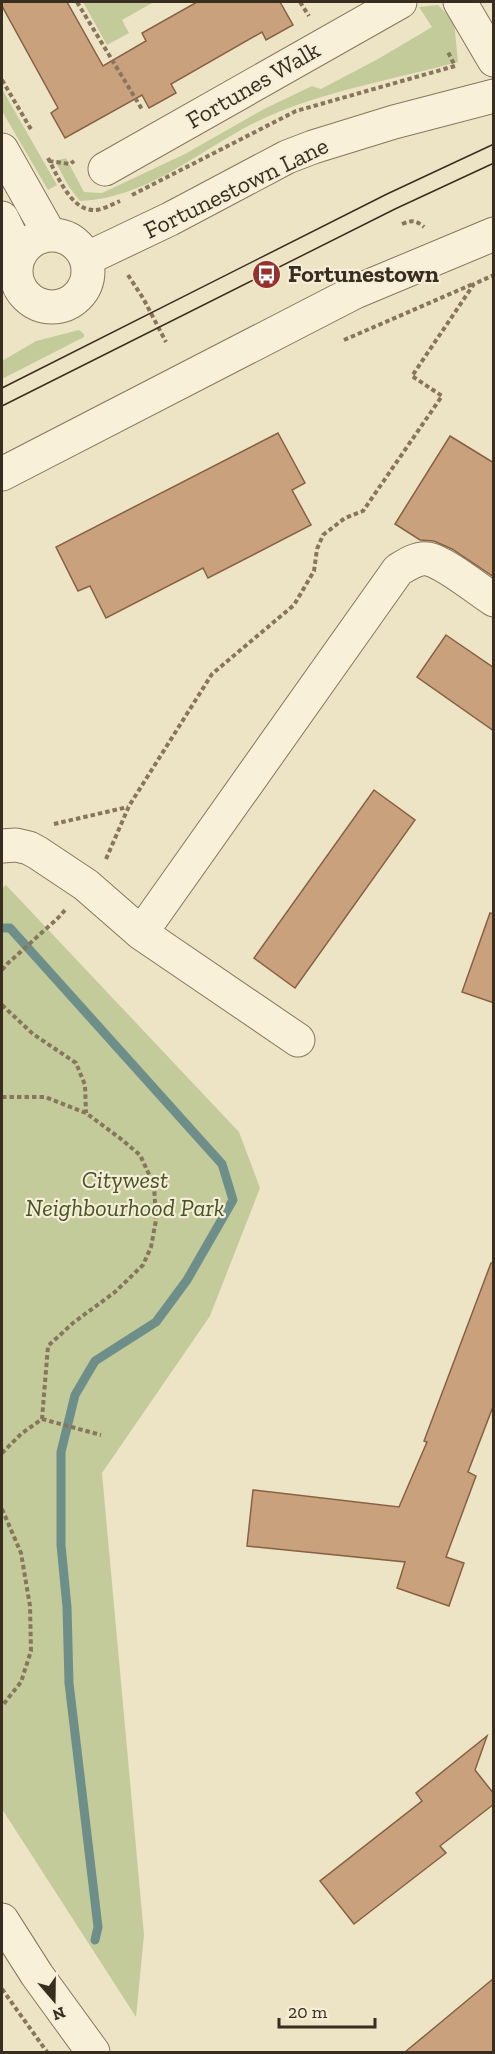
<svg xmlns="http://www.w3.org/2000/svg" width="495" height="2054" font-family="'Zilla Slab',serif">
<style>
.green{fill:#c3cb9a}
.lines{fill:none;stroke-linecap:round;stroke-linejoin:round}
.stream{stroke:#6e8f89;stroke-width:9}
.building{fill:#caa17d;stroke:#876142;stroke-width:1.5}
.minor-casing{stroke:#88765c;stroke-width:35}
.path{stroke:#88765c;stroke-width:4;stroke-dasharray:4.5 3;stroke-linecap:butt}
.minor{stroke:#f8f0d9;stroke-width:33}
.tram{stroke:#392d1f;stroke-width:1.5}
.labels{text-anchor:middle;stroke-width:4.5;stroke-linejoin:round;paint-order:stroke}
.street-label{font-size:24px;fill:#392d1f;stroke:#f5edd5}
.poi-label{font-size:24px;font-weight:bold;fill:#392d1f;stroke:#f5edd5;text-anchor:start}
.park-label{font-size:24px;font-style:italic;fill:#465427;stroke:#f5edd5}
</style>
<rect width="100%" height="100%" fill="#ede4c6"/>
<path class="green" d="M83,2H154L122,20L129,33L107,45Z
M438,5L454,21L458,62C395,79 329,90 269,116C207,143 151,199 80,201L69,187L55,161L66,158L84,192L102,193L185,154L264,109L312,86L321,89L378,59L432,27L419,7Z
M2,89L57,185L48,190L2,111Z
M79,330L84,334V337L2,379V361L36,341Z
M6,885L239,1132L260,1188L210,1316L102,1473L144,1935L136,2017L2,1809V888Z"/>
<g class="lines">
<path class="stream" d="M2,928H10L222,1164L233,1200L187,1280L156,1322L95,1361L75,1395L61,1452V1545L67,1607L69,1683L98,1927L95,1940"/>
</g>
<path class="building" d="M2,2H67L103,66L146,41L142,33L197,2H280L293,25L266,40L262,32L171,84L176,93L149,108L142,95L65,138L51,113L58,108L2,6Z
M278,433L305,483L292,490L311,525L208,578L203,568L106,618L90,586L78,591L56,547Z
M450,436L494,463V577L452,549L434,541L420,540L395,524Z
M446,635L494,668V731L417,677Z
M374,790L415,820L295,988L254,958Z
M490,913L494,914V1003L462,992Z
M491,1263H494V1404L468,1472L476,1476L446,1557L464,1563L449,1606L397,1588L405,1562L247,1546L253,1490L399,1507L427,1442L424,1441Z
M487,1736L475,1770L494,1794V1804L440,1846L446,1853L354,1924L320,1881L422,1801L416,1793Z
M494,1978V2052H405L440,2023Z"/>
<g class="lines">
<defs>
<path id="minor" d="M460,2L494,60
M2,150L50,235
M105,169L400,2
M2,218L20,255
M16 271a36 36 0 1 1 72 0a36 36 0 1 1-72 0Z
M86,259L170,219L287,157L313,147L394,122L494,96
M2,474L355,292L494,234
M2,846L16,845L29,848L38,853L86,885L141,933L298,1040
M141,933L398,570C406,565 418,557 428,559C446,563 477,589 494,600
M2,1920L37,1975L93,2052"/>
</defs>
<use href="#minor" class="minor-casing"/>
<path class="path" d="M77,2L143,111
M300,2L309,16
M2,80L32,131
M48,158C57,175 71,210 93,210C100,211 113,204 120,201
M49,161L70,164L74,161
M132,195L296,111L455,66L447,50
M402,224C412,220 416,220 424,227
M128,275L143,298L166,342
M344,340L473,284
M54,824L128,807
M106,859L129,806L212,674L294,605L314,571L317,549L323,535L345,518L363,511L442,396L412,376L474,284L494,275
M2,970L7,964L57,919L66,909
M2,1005L33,1034L76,1063L85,1085L86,1113
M2,1097H45L86,1113L121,1139L140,1155L154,1185L156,1220L151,1247L143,1265L115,1292L73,1323L48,1346L42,1419L21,1434L2,1453
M42,1419L101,1435
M2,1509L21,1553L30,1606L31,1651L21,1682L2,1706
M2,1989L47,2052"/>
<use href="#minor" class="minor"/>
<path class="tram" d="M2,388L387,194L494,144
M2,406L395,209L494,163"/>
</g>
<defs>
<symbol id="bus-disc" viewBox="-11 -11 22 22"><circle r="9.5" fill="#96322d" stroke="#f5edd5"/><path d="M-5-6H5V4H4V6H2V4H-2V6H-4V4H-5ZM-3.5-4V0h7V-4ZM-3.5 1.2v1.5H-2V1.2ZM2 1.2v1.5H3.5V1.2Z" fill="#fff"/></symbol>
</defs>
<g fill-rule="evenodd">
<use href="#bus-disc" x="250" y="258" width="33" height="33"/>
</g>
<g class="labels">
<g class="street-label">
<text transform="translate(253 85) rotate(-30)" y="8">Fortunes Walk</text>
<text transform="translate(236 188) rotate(-26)" y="8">Fortunestown Lane</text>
</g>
<g class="poi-label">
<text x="288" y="282">Fortunestown</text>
</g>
<g class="park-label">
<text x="125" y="1188">Citywest<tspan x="125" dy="28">Neighbourhood Park</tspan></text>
</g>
</g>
<rect width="495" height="2054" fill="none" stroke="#392d1f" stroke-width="6"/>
<g transform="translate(54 2000) rotate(160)" stroke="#f5edd5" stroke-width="4.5" paint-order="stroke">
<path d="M0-4.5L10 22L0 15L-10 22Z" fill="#392d1f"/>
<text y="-9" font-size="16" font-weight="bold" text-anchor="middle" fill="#392d1f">N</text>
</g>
<path d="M279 2018v9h96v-9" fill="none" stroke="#392d1f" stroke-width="3"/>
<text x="288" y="2018" font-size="18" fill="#392d1f" stroke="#f5edd5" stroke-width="4.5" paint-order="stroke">20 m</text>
</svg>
